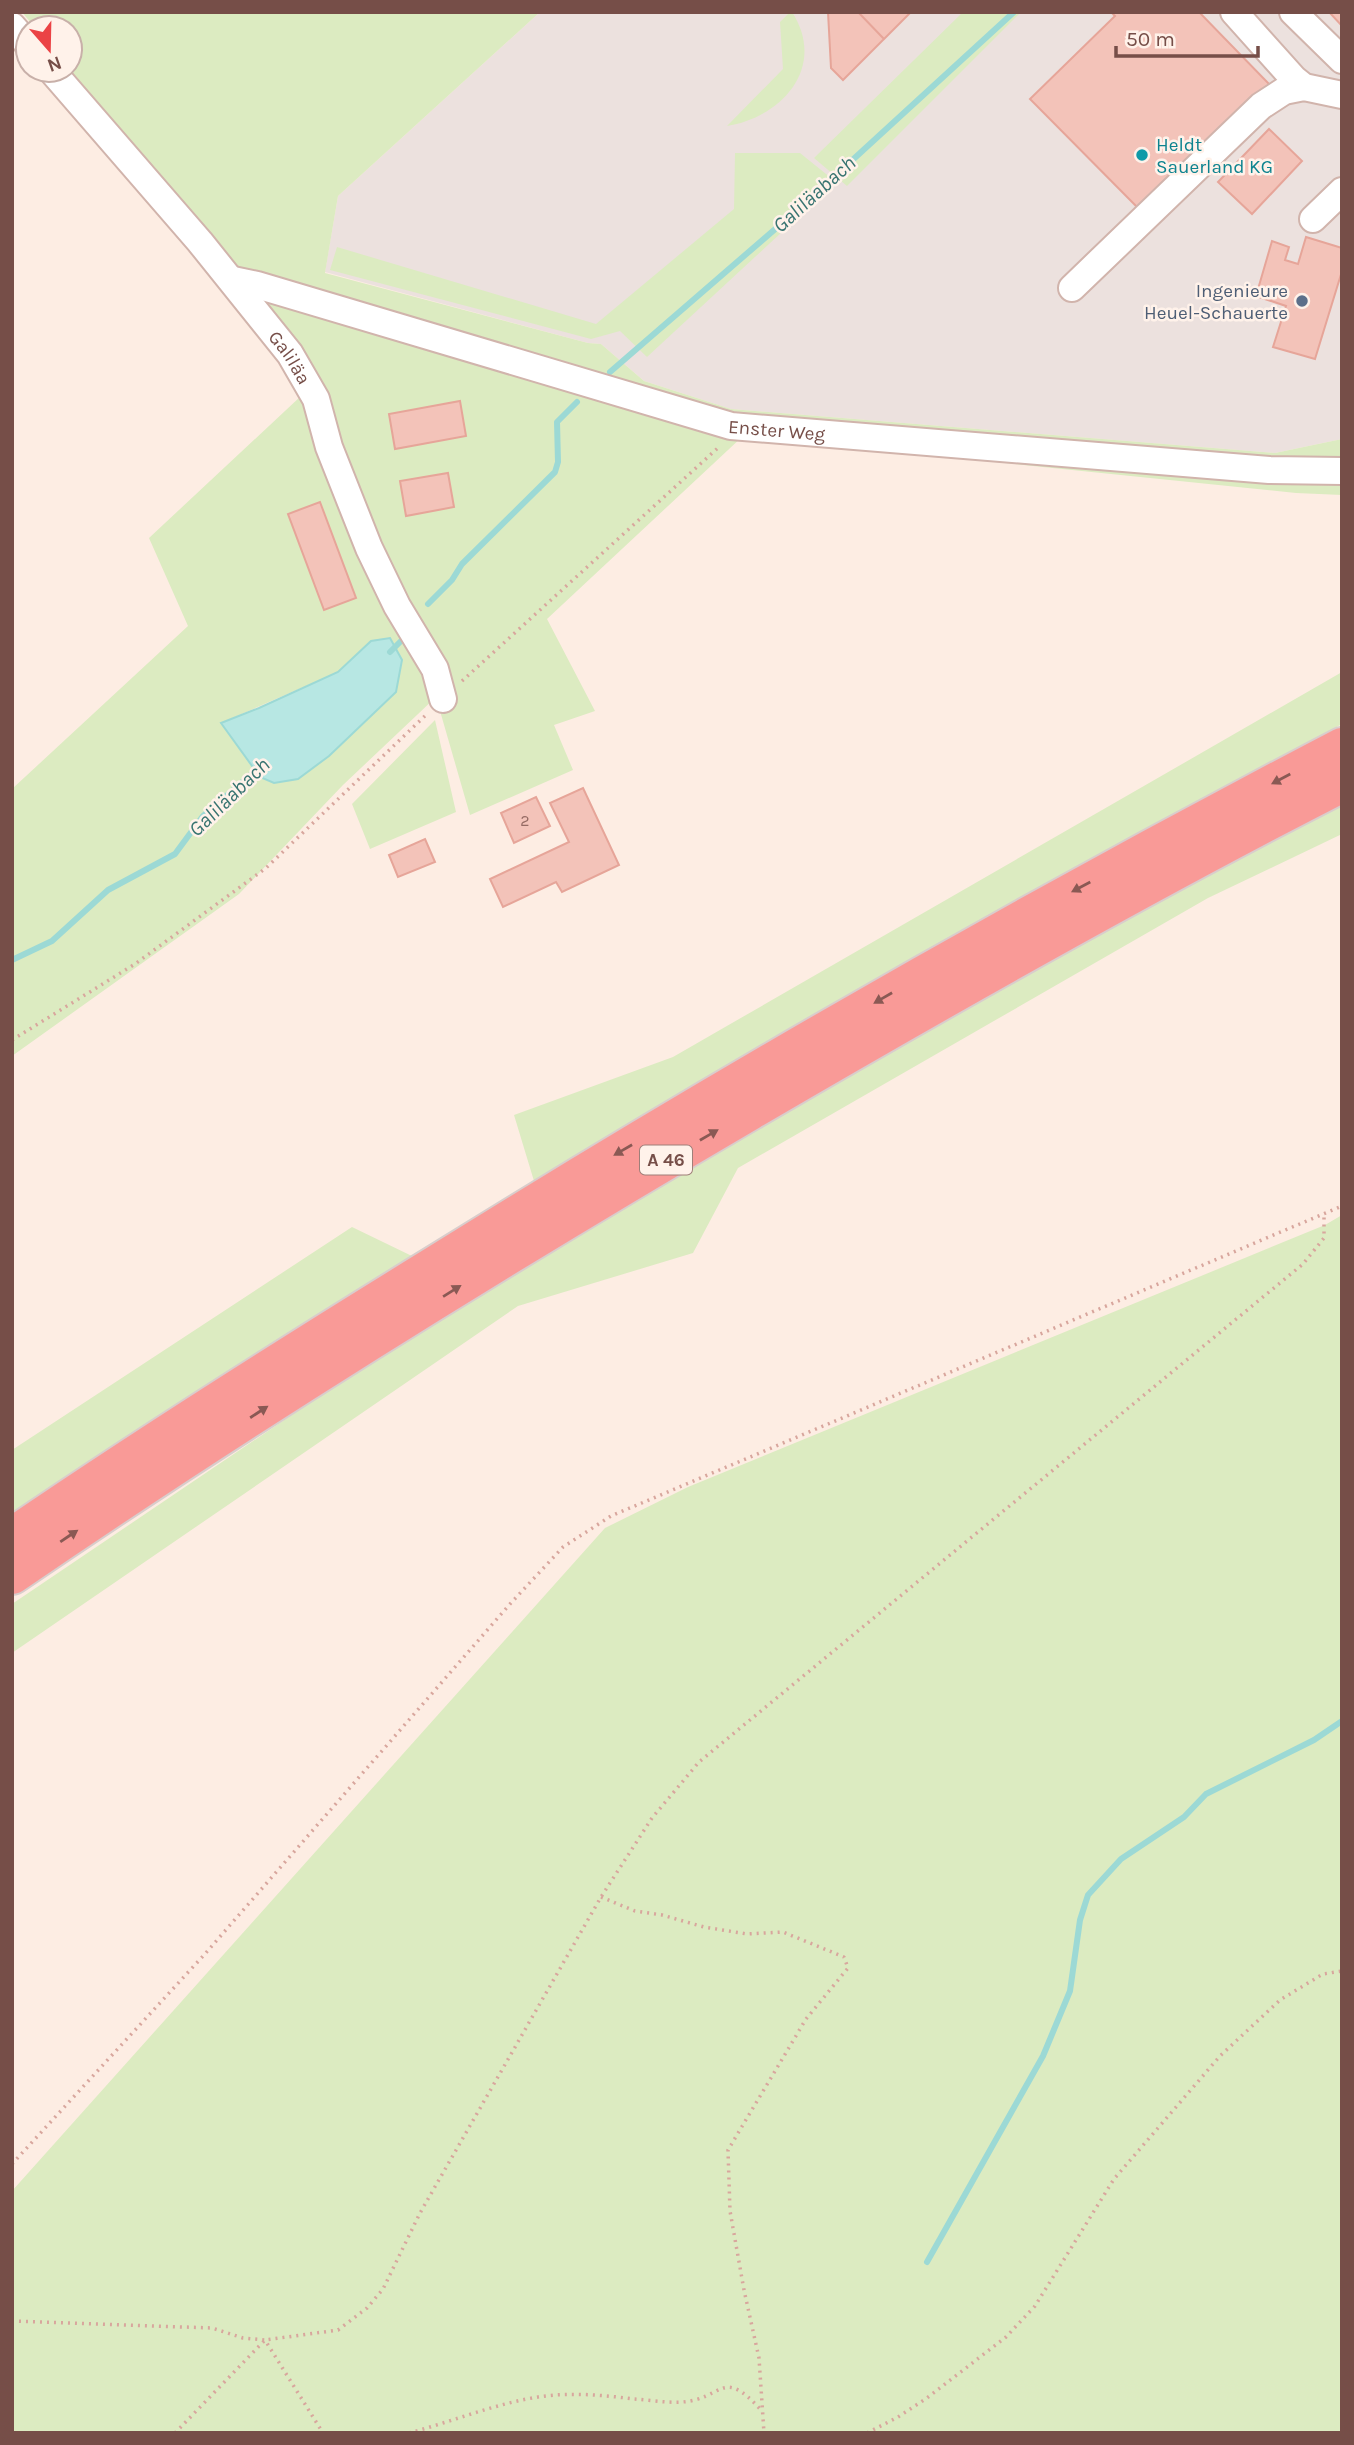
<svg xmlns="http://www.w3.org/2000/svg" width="1354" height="2445" font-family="Karla,sans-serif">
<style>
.industrial{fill:#ece1de}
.green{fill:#dcebc1;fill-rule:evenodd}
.water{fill:#b7e7e3;stroke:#9cd9d5;stroke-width:2}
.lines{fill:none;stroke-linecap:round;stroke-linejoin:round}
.stream{stroke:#9cd9d5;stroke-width:6}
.building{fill:#f3c3b9;stroke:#e6a599;stroke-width:2}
.minor-casing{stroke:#d1b4ac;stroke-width:30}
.highway-casing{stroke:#d9cdcc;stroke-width:42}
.path{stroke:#d8a69d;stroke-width:3.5;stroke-dasharray:2 5;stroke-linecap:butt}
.minor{stroke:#fff;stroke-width:26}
.highway{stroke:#f99a97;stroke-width:38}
.oneway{fill:#8a5954}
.culture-dot{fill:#0f9aa8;stroke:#fff2ea;stroke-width:2.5}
.service-dot{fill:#5c6f8a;stroke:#fff2ea;stroke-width:2.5}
.labels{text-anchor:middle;stroke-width:5;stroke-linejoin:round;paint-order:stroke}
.number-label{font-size:16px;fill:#956b64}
.shield{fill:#fff2ea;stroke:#9f7f79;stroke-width:2}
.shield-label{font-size:18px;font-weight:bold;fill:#764e48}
.culture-label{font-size:19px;fill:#0d838f;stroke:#fff2ea;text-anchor:start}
.service-label{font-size:19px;fill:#4e5e75;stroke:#fff2ea;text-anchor:end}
.street-label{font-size:19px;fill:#764e48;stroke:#fff2ea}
.water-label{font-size:21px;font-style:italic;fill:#387471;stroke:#fff2ea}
</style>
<rect width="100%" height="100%" fill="#fdede3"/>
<path class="industrial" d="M540,12H1342V439L1275,453L731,409L644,381L601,344L588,343L325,272L338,196Z"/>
<path class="green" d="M22,12H540L338,196L325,273L588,343L601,344L644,381L731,409L1275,453L1342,439V495L1296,493L743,436L547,619L595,711L554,725L573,770L470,815L436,697L343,785L239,894L12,1056V789L188,626L149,538L301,396L228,258L70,70V28H35ZM371,641L359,727L329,756L260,777L221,723L338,672Z
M790,12H792C827,66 783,117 727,126L783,69L780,22Z
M963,12H1021L847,186L814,158Z
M735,153H800L836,182L647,357L620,331L591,339L330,270L337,247L596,324L734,209Z
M1342,672V724L793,1026L534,1181L514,1115L673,1057Z
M435,720L456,812L370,849L352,804Z
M1342,802V834L1208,898L738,1168L693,1253L518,1306L12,1653V1604L401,1341L691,1161L1193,875Z
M1342,1215V2433H12V2191L605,1528L688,1487L1325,1225Z
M352,1227L414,1257L12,1528V1450Z"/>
<path class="water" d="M390,638L402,660L396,692L329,756L298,779L274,783L260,777L221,723L259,708L338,672L371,641Z"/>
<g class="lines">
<path class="stream" d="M610,372L811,198L1014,12
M428,604L452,580L462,564L555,472L558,462L557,422L577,402
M390,652L402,640
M12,960L52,941L108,890L175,854L203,816L261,766
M927,2262L1043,2056L1070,1991L1080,1920L1088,1895L1121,1859L1184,1817L1206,1794L1314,1740L1342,1721"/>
</g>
<path class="building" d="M828,12H858L884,39L843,80L831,68Z
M858,12H911L884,39Z
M1111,12H1199L1270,85L1141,211L1030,99L1115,16Z
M1329,12H1342V26Z
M1269,129L1302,161L1252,214L1218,182Z
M1306,237L1342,248V271L1315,359L1273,347L1286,306L1256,296L1272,241L1289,247L1285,260L1298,264Z
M460,401L466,436L395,449L389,414Z
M448,473L454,507L406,516L400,481Z
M320,502L356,598L324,610L288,514Z
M583,788L619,865L562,892L556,882L503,907L490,879L569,842L550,803Z
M536,797L550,826L514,843L501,813Z
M425,839L435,862L398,877L389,855Z"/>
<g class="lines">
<defs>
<g id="minor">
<path d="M1234,12L1294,79L1304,87L1342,95"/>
<path d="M1293,12L1342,60"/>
<path d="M12,26L28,44"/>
<path id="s1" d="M51,70L200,242L290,354L316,399L329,447L369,548L397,606L435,669L443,699"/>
<path d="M1313,219L1342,191"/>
<path id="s2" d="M233,280L257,285L731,426L1269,470L1342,471"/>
<path d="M1072,288L1261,106L1284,91L1304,87"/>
</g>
<path id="highway" d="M12,1537C151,1442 294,1352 437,1264C732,1080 1034,908 1342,747
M12,1575C252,1411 499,1258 750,1111C945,997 1141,886 1342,783"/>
</defs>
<use href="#minor" class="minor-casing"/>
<use href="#highway" class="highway-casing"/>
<path class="path" d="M462,681L720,446
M12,1040L135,964L266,868L428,713
M601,1897L635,1911L662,1915L704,1927L747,1934L783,1932L844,1957L848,1968L806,2019L728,2150L730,2211L744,2290L759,2358L764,2433
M12,2164L204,1955L510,1604L563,1547L611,1516L1342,1206
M12,2321L212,2328L243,2338L265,2340L323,2433
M175,2433L265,2340L338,2330L367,2308L383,2289L420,2213L601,1897L652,1818L699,1762L1303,1264L1324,1238V1214
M409,2433C451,2422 494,2404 538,2397C569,2392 603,2395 634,2399C649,2400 666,2403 682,2402C724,2399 721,2366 761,2410
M867,2433L898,2417L927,2398L1006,2337L1035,2306L1114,2179L1220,2056L1280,2000L1323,1974L1342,1971"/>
<use href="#minor" class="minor"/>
<use href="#highway" class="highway"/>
</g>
<defs><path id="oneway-solid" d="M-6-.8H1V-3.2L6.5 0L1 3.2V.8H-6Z" transform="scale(1.75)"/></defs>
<g class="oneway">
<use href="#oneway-solid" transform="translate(1281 779) rotate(152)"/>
<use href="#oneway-solid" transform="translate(1081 887) rotate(152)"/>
<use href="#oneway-solid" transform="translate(883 998) rotate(150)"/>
<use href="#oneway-solid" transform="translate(709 1135) rotate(-30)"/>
<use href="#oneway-solid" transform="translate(623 1150) rotate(150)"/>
<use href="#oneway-solid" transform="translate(452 1291) rotate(-32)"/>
<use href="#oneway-solid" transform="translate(259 1412) rotate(-33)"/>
<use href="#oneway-solid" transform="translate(69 1536) rotate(-34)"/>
</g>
<circle class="culture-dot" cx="1142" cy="155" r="7"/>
<circle class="service-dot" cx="1302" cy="301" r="7"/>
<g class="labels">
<g class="number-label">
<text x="525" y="826">2</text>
</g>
<rect class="shield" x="640" y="1145.5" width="52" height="29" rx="5"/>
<g class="shield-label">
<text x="666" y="1166">A 46</text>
</g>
<g class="culture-label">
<text x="1156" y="151">Heldt<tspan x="1156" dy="22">Sauerland KG</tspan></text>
</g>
<g class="service-label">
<text x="1288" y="297">Ingenieure<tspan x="1288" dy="22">Heuel-Schauerte</tspan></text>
</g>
<g class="street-label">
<text dy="7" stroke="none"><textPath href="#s1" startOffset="374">Galiläa</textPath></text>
<text dy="7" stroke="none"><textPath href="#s2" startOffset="565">Enster Weg</textPath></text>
</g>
<g class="water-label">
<text transform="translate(814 194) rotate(-42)" y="7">Galiläabach</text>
<text transform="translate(229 797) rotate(-44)" y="7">Galiläabach</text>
</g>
</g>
<rect width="1354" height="2445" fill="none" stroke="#764e48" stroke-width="28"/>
<g transform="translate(49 49) rotate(160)"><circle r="33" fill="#fff2ea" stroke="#c8b0a9" stroke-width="2"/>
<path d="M0-5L12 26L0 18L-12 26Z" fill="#eb4345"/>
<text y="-10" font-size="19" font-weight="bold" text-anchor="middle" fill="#764e48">N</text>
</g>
<path d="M1116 46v10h142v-10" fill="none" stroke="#764e48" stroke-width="3.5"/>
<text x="1126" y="46" font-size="21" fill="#764e48" stroke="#fff2ea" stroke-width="5" paint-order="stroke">50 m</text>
</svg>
